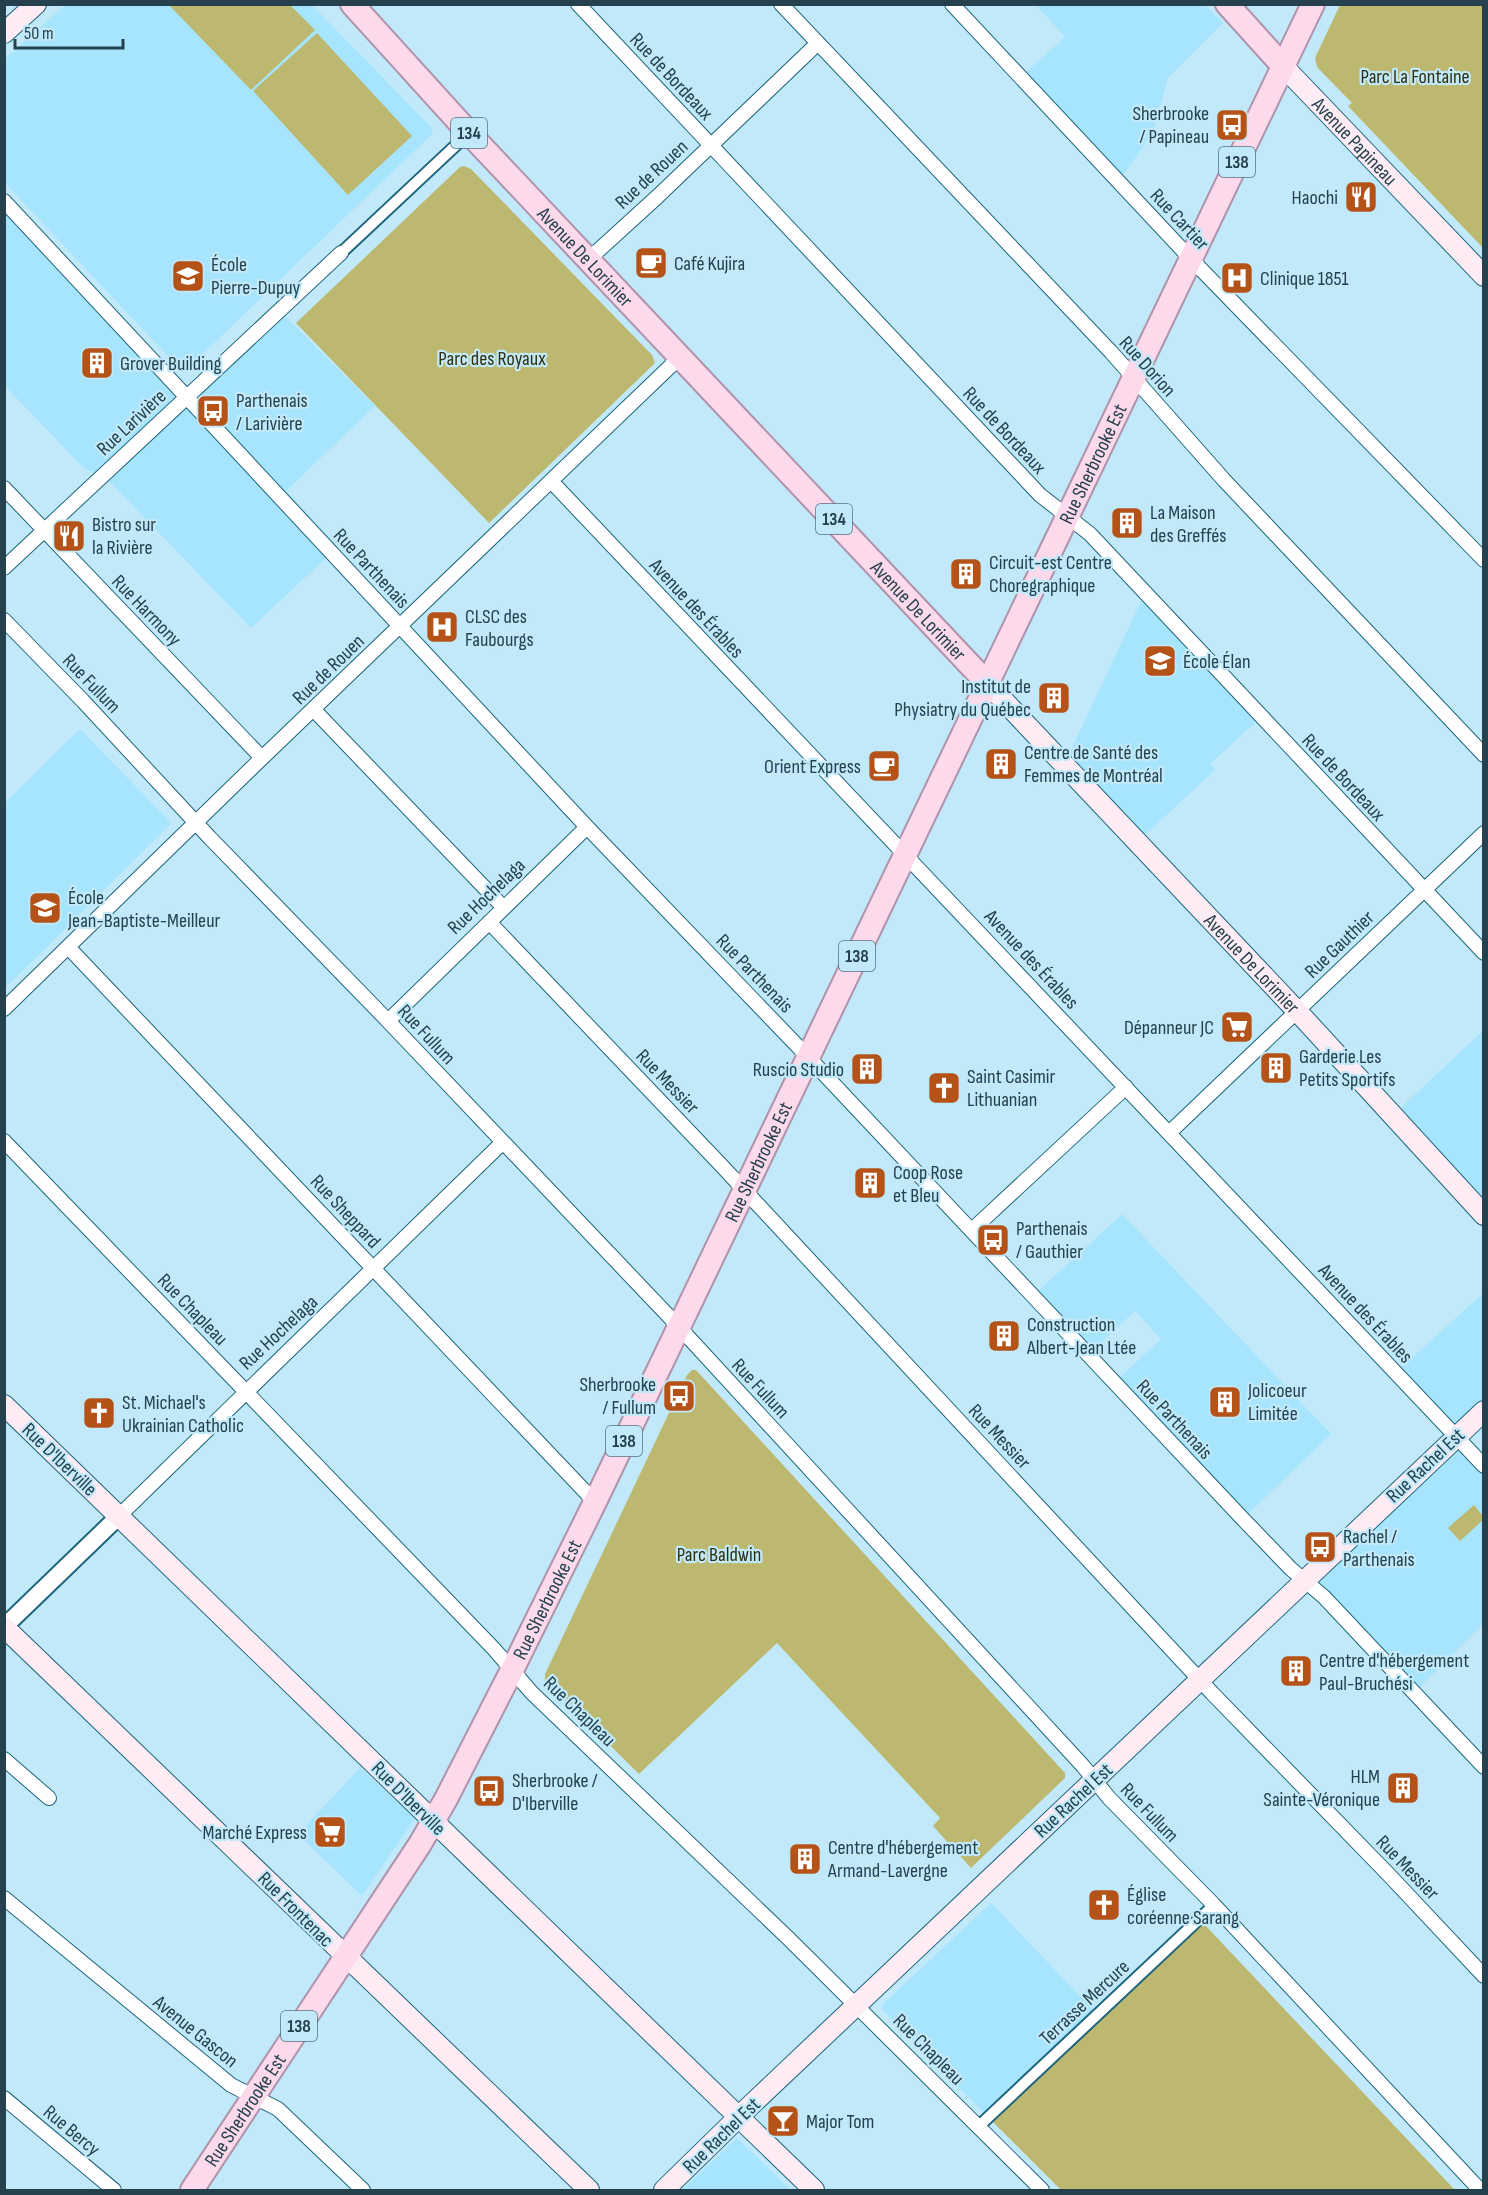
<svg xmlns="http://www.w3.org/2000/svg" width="1488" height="2195" font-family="'Sofia Sans Condensed',sans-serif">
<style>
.built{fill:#a7e4fd}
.green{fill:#bcb870}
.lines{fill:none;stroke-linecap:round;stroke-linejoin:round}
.pedestrian-casing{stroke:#1e647d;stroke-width:14}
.minor-casing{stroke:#1e647d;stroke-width:16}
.tertiary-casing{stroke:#1e647d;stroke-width:20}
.secondary-casing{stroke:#1e647d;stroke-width:22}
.primary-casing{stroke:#af93ab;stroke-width:26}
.pedestrian{stroke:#fff;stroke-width:10}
.minor{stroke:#fff;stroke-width:14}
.tertiary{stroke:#fff;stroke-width:16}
.secondary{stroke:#feecf5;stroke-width:20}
.primary{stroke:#fcd9eb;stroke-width:22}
.labels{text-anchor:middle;stroke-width:4.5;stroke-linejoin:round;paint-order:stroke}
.shield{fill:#c1e9f9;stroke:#547381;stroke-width:1.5}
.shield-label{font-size:18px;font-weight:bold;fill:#25414d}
.street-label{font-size:20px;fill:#25414d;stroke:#c1e9f9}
.park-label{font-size:20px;fill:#302e0c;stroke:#c1e9f9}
.poi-label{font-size:20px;fill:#25414d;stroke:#c1e9f9;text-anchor:start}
</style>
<rect width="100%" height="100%" fill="#c1e9f9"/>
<path class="built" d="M65,5H312L431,127L433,133L187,369L181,370L5,183V59Z
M1036,5H1205L1223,23L1168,78L1153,132L1122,177L1024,74L1065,37Z
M4,212L187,404L281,312L375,406L286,491L338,547L251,628L112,484L83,467L5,386Z
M1145,593L1259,719L1210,764L1215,770L1136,843L1064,765Z
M80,729L169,821L170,825L5,988V803Z
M1483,1031V1200L1398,1110Z
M1122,1214L1331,1434L1247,1515L1116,1381L1161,1339L1135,1311L1090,1352L1035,1294Z
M1483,1293V1410L1458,1432L1400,1369Z
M1456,1437L1483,1466V1624L1417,1690L1305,1580Z
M360,1768L415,1818L362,1896L298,1834Z
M991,1903L1093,2010L985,2114L882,2009L883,2004Z
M737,2138L791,2190H682Z"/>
<path class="green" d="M169,5H290L315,30L251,90Z
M1340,5H1483V248L1348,106L1352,103L1317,67L1315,58Z
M317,33L412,136L348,195L253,91Z
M464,166L471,169L652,355L655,363L489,523L296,323L460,167Z
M692,1370H696L1065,1773V1778L971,1868L933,1826L940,1818L777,1643L639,1774L545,1681V1674L687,1375Z
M1474,1505L1483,1516V1520L1460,1541L1448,1528Z
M1204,1924L1455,2190H1061L991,2120L1100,2012Z"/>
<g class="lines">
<defs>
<path id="pedestrian" d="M341,253L469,133
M979,2126L1214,1905"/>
<path id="minor" d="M578,4L1040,495L1090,534L1484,953
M781,4L1111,352L1224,480L1484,755
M952,4L1191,259L1484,560
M4,201L587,827L809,1058L1241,1517L1291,1569L1324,1597L1484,1767
M589,259L657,197L818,43
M551,481L1484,1466
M4,488L262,758
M4,568L341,253
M4,620L83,701L210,838L388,1021L679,1327L1083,1766L1109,1798L1214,1905L1480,2190
M314,710L504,908
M489,922L721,1165L1212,1693L1390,1876L1484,1976
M69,948L595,1502
M4,1009L262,758L680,357
M388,1021L587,827
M1169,1133L1484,833
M4,1141L494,1649L532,1693L787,1937L1042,2190
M972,1230L1126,1087
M119,1516L502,1143
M4,1759L49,1798
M4,1898L231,2085L278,2109L363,2190
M4,2098L114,2190"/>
<path id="tertiary" d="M4,1627L119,1516"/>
<g id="secondary">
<path d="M4,33L36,4"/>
<path id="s1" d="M1283,66L1484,276"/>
<path id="s2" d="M987,683L1297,1011L1484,1215"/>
<path d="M4,1405L814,2190"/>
<path d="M4,1627L589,2190"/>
<path d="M664,2190L751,2105L1484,1411"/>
</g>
<g id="primary">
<path id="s3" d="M352,4L469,133L987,683"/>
<path d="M1227,4L1283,66"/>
<path id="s4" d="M192,2190L420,1844L446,1799L512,1670L595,1502L1313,4"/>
</g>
</defs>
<use href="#pedestrian" class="pedestrian-casing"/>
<use href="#minor" class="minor-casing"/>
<use href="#tertiary" class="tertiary-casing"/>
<use href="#secondary" class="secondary-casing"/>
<use href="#primary" class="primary-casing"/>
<use href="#pedestrian" class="pedestrian"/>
<use href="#minor" class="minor"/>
<use href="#tertiary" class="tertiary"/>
<use href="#secondary" class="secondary"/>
<use href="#primary" class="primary"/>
</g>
<defs>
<symbol id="bus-square" viewBox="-11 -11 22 22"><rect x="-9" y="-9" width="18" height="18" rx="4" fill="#b45218" stroke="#c1e9f9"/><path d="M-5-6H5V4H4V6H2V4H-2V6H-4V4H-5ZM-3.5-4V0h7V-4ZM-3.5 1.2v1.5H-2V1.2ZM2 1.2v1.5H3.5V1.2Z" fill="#fff"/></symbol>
<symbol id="restaurant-square" viewBox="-11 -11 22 22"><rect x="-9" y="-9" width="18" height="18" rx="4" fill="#b45218" stroke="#c1e9f9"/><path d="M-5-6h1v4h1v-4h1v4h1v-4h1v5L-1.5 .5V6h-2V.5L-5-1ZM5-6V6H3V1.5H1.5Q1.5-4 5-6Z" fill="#fff"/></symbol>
<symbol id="cafe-square" viewBox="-11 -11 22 22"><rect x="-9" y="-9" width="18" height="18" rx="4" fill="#b45218" stroke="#c1e9f9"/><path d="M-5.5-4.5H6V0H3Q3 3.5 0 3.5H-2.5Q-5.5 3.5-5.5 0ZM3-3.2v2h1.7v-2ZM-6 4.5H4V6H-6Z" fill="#fff"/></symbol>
<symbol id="school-square" viewBox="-11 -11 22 22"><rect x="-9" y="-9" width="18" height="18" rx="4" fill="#b45218" stroke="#c1e9f9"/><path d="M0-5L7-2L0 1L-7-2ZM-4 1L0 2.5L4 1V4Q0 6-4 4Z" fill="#fff"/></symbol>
<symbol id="hospital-square" viewBox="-11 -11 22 22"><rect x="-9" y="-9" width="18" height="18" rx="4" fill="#b45218" stroke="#c1e9f9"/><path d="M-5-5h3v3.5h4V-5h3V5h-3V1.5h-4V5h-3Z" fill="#fff"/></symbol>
<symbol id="building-square" viewBox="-11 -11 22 22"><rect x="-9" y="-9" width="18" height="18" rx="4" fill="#b45218" stroke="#c1e9f9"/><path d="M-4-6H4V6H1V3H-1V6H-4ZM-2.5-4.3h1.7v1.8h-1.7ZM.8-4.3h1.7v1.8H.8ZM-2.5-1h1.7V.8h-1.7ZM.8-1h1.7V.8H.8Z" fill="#fff"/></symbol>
<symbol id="supermarket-square" viewBox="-11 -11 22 22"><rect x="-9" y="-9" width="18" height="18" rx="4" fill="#b45218" stroke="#c1e9f9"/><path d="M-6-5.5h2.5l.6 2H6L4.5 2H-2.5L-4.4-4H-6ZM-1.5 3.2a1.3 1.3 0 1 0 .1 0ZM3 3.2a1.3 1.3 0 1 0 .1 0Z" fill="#fff"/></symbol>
<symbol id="church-square" viewBox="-11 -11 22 22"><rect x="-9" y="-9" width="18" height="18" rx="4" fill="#b45218" stroke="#c1e9f9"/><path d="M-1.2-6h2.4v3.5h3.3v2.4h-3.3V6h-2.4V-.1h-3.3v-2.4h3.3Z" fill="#fff"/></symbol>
<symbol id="bar-square" viewBox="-11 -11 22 22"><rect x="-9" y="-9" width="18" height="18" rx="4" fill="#b45218" stroke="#c1e9f9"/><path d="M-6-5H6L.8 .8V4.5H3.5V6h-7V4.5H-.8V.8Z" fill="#fff"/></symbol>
</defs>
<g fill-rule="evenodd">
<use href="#bus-square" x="1213" y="106" width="38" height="38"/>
<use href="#restaurant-square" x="1342" y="178" width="38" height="38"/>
<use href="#cafe-square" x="632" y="244" width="38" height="38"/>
<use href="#school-square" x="169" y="257" width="38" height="38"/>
<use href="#hospital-square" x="1218" y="259" width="38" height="38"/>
<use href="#building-square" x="78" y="344" width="38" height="38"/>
<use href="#bus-square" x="194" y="392" width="38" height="38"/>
<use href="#building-square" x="1108" y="504" width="38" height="38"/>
<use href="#restaurant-square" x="50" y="517" width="38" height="38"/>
<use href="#building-square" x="947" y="555" width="38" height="38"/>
<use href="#hospital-square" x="423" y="608" width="38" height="38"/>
<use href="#school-square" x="1141" y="642" width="38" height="38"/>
<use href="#building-square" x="1035" y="679" width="38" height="38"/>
<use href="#building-square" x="982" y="745" width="38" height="38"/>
<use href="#cafe-square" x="865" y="747" width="38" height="38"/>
<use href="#school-square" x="26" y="889" width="38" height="38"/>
<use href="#supermarket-square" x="1218" y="1008" width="38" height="38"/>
<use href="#building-square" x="1257" y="1049" width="38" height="38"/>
<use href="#building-square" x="848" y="1050" width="38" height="38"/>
<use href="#church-square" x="925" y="1069" width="38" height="38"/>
<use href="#building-square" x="851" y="1164" width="38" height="38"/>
<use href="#bus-square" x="974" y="1221" width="38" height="38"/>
<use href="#building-square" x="985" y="1317" width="38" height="38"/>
<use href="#bus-square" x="660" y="1377" width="38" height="38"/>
<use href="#building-square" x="1206" y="1383" width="38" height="38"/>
<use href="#church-square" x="80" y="1394" width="38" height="38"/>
<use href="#bus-square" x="1301" y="1528" width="38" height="38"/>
<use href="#building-square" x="1277" y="1652" width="38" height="38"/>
<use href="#building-square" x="1384" y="1769" width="38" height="38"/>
<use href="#bus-square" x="470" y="1772" width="38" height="38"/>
<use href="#supermarket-square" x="311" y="1813" width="38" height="38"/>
<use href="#building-square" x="786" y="1840" width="38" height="38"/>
<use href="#church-square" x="1085" y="1886" width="38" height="38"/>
<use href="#bar-square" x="764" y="2102" width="38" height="38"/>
</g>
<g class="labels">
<g class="shield">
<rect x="451" y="118" width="36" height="30" rx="4.5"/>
<rect x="1219" y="147" width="36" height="30" rx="4.5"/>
<rect x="816" y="504" width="36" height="30" rx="4.5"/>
<rect x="839" y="941" width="36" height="30" rx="4.5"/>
<rect x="606" y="1426" width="36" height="30" rx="4.5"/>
<rect x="281" y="2011" width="36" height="30" rx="4.5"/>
</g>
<g class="shield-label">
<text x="469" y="139">134</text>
<text x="1237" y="168">138</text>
<text x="834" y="525">134</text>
<text x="857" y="962">138</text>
<text x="624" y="1447">138</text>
<text x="299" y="2032">138</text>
</g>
<g class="street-label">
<text transform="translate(672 76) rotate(47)" y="7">Rue de Bordeaux</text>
<text dy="7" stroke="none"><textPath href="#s1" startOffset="104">Avenue Papineau</textPath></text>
<text transform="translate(651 174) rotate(-43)" y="7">Rue de Rouen</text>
<text transform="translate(1180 219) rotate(47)" y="7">Rue Cartier</text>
<text dy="7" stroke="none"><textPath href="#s3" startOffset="344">Avenue De Lorimier</textPath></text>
<text transform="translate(1148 366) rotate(48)" y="7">Rue Dorion</text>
<text transform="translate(131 422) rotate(-43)" y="7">Rue Larivière</text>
<text transform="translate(1005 430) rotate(47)" y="7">Rue de Bordeaux</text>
<text dy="7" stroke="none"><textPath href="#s4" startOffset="1950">Rue Sherbrooke Est</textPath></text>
<text transform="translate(372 568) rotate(47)" y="7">Rue Parthenais</text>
<text transform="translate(697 608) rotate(47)" y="7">Avenue des Érables</text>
<text transform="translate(147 610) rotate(46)" y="7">Rue Harmony</text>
<text dy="7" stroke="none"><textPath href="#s3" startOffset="830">Avenue De Lorimier</textPath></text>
<text transform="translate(328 669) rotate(-44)" y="7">Rue de Rouen</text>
<text transform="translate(92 683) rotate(46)" y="7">Rue Fullum</text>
<text transform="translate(1344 777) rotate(47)" y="7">Rue de Bordeaux</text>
<text transform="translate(486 896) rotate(-44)" y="7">Rue Hochelaga</text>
<text transform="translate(1339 944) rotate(-44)" y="7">Rue Gauthier</text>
<text transform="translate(1032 959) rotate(47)" y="7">Avenue des Érables</text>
<text dy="7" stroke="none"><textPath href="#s2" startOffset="386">Avenue De Lorimier</textPath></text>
<text transform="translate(755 973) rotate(46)" y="7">Rue Parthenais</text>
<text transform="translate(427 1034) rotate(47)" y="7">Rue Fullum</text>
<text transform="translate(668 1081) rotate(46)" y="7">Rue Messier</text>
<text dy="7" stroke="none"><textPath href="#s4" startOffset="1176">Rue Sherbrooke Est</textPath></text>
<text transform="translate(346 1211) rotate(47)" y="7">Rue Sheppard</text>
<text transform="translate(193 1309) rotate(46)" y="7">Rue Chapleau</text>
<text transform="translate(1366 1313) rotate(47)" y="7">Avenue des Érables</text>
<text transform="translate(278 1332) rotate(-43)" y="7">Rue Hochelaga</text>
<text transform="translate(761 1388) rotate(47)" y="7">Rue Fullum</text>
<text transform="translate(1175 1419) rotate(47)" y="7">Rue Parthenais</text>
<text transform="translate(1000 1436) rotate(47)" y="7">Rue Messier</text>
<text transform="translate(60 1459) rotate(44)" y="7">Rue D'Iberville</text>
<text transform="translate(1425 1465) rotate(-43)" y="7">Rue Rachel Est</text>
<text dy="7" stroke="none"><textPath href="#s4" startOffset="690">Rue Sherbrooke Est</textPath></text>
<text transform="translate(580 1711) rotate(44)" y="7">Rue Chapleau</text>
<text transform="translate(409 1798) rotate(45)" y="7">Rue D'Iberville</text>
<text transform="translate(1073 1800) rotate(-43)" y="7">Rue Rachel Est</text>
<text transform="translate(1150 1812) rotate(46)" y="7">Rue Fullum</text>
<text transform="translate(1408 1867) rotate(46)" y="7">Rue Messier</text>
<text transform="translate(296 1909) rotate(45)" y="7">Rue Frontenac</text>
<text transform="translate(1084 2002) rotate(-43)" y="7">Terrasse Mercure</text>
<text transform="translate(196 2031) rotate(39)" y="7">Avenue Gascon</text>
<text transform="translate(929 2049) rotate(45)" y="7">Rue Chapleau</text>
<text dy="7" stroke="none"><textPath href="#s4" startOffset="96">Rue Sherbrooke Est</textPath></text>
<text transform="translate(72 2130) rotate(40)" y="7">Rue Bercy</text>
<text transform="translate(721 2135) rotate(-44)" y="7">Rue Rachel Est</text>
</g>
<g class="park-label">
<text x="1415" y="83">Parc La Fontaine</text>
<text x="492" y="365">Parc des Royaux</text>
<text x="719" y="1561">Parc Baldwin</text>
</g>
<g class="poi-label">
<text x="1209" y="120" text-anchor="end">Sherbrooke<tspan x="1209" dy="23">/ Papineau</tspan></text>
<text x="1338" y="204" text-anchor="end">Haochi</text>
<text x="674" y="270">Café Kujira</text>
<text x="211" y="271">École<tspan x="211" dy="23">Pierre-Dupuy</tspan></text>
<text x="1260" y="285">Clinique 1851</text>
<text x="120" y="370">Grover Building</text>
<text x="236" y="407">Parthenais<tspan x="236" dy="23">/ Larivière</tspan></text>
<text x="1150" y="519">La Maison<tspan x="1150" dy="23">des Greffés</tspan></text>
<text x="92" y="531">Bistro sur<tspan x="92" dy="23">la Rivière</tspan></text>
<text x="989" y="569">Circuit-est Centre<tspan x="989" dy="23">Choregraphique</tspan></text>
<text x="465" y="623">CLSC des<tspan x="465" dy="23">Faubourgs</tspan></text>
<text x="1183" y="668">École Élan</text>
<text x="1031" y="693" text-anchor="end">Institut de<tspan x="1031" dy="23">Physiatry du Québec</tspan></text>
<text x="1024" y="759">Centre de Santé des<tspan x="1024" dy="23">Femmes de Montréal</tspan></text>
<text x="861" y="773" text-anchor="end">Orient Express</text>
<text x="68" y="904">École<tspan x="68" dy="23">Jean-Baptiste-Meilleur</tspan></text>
<text x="1214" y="1034" text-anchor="end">Dépanneur JC</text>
<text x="1299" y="1063">Garderie Les<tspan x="1299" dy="23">Petits Sportifs</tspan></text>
<text x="844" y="1076" text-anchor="end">Ruscio Studio</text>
<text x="967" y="1083">Saint Casimir<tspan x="967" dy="23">Lithuanian</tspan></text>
<text x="893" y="1179">Coop Rose<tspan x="893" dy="23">et Bleu</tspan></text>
<text x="1016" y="1235">Parthenais<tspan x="1016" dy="23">/ Gauthier</tspan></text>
<text x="1027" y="1331">Construction<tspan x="1027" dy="23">Albert-Jean Ltée</tspan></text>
<text x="656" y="1391" text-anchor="end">Sherbrooke<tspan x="656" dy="23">/ Fullum</tspan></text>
<text x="1248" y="1397">Jolicoeur<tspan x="1248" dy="23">Limitée</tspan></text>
<text x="122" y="1409">St. Michael's<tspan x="122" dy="23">Ukrainian Catholic</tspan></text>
<text x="1343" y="1543">Rachel /<tspan x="1343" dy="23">Parthenais</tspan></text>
<text x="1319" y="1667">Centre d'hébergement<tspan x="1319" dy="23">Paul-Bruchési</tspan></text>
<text x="1380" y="1783" text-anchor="end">HLM<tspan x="1380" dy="23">Sainte-Véronique</tspan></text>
<text x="512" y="1787">Sherbrooke /<tspan x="512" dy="23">D'Iberville</tspan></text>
<text x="307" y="1839" text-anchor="end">Marché Express</text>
<text x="828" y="1854">Centre d'hébergement<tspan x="828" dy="23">Armand-Lavergne</tspan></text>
<text x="1127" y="1901">Église<tspan x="1127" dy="23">coréenne Sarang</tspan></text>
<text x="806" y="2128">Major Tom</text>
</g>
</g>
<rect width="1488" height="2195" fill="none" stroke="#25414d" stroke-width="12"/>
<path d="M15 39v9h108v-9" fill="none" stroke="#25414d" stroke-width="3"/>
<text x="24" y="39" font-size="18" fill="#25414d" stroke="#c1e9f9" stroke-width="4.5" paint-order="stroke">50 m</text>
</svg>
